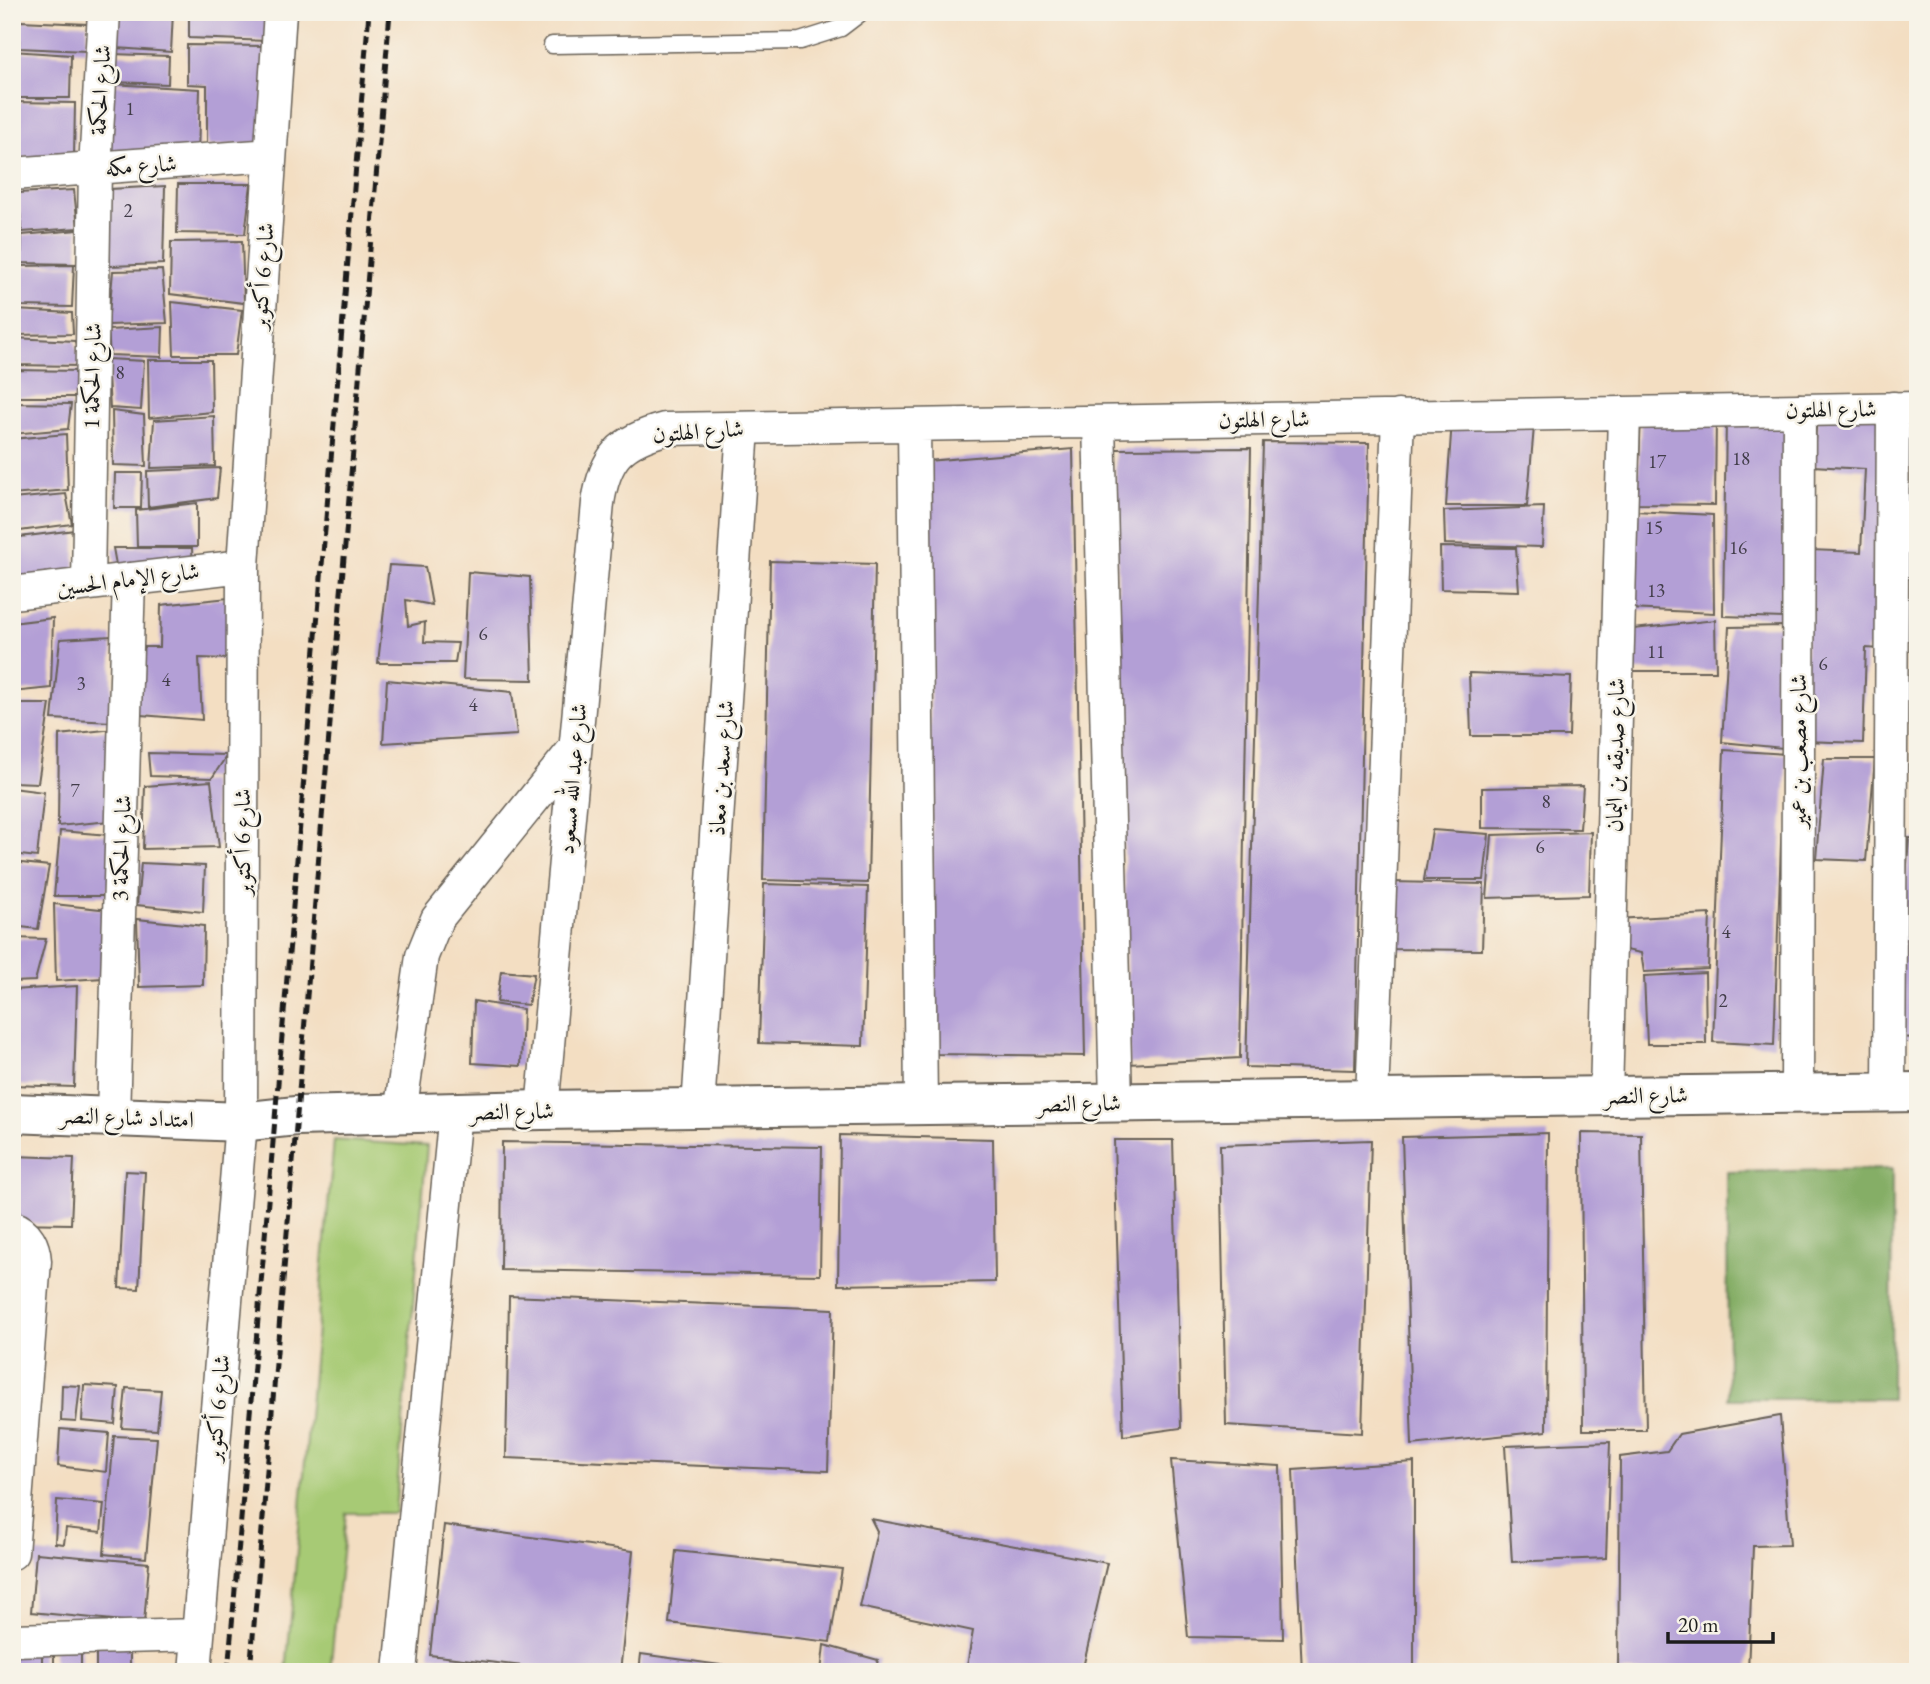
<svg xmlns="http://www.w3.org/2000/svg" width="1930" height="1684" font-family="'EB Garamond',Amiri,serif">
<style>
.green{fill:#a7ca74;stroke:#627348;stroke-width:2}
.forest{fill:#85ae66;stroke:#506541;stroke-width:2}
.building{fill:#b39fd6}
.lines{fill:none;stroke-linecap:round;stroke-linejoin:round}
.service-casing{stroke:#676056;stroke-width:19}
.minor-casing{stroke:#676056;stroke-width:35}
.tertiary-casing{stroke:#676056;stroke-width:42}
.service{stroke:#fff;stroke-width:16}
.minor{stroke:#fff;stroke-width:32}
.tertiary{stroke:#fff;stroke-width:38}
.rail{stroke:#1c1c1c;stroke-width:5;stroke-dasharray:10 5;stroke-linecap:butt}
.labels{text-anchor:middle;stroke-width:5;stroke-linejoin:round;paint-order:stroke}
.number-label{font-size:19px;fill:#423d4a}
.street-label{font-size:23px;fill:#1c1c1c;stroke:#f7f3e8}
</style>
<rect width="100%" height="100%" fill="#f7f3e8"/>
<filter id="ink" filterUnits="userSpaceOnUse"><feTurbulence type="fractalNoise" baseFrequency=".0143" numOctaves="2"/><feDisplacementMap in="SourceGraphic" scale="14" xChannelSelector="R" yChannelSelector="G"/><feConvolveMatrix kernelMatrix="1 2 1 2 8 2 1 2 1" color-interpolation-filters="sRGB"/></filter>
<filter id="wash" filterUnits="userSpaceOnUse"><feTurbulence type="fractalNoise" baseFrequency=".00686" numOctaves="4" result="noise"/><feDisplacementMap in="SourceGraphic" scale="28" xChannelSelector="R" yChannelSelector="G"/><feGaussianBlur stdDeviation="1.57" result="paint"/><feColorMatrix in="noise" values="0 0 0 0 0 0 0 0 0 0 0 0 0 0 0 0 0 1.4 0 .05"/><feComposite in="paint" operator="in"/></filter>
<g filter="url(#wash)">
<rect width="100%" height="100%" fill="#f3dec2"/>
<path class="green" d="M334,1140L427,1146L395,1513H346L330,1672H286Z"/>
<path class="forest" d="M1892,1169L1891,1399H1728L1727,1172Z"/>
<g id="blocks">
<path class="building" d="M120,12H173L171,52L117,48Z
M189,12H270L268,41L189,38Z
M20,21L87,24L86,51L19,48Z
M187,45L267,46L260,143L207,146V85L187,84Z
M12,51L71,55L70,98H12Z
M113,54L169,56L168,84L113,82Z
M110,84L200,89L198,155L108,152Z
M12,102L75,103L74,158H12Z
M178,184H251L245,234L177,233Z
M165,186L163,264L110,266V189Z
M74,190L78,228L22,232L18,193Z
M78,230V264L21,263L22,235Z
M242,241L244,303L170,294L171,242Z
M74,265L72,307L19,306L20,266Z
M162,270L167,323L108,325L113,271Z
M172,302L242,310L236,355H174Z
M15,310L72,313L73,334L13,335Z
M163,327L162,357L110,355L108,330Z
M13,338L75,341L80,366L12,365Z
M107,359L144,361L141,410L110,408Z
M148,360H211L212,412L149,418Z
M12,370L81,371L80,397H14Z
M12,403L71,404L68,429L12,434Z
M112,411L144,415L146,466L113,465Z
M1888,413L1882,649L1866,648L1863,743L1803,741L1809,550L1861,552L1865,469L1813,466L1817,416Z
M214,416L215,466L151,468L154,420Z
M1716,416L1715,505L1637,504L1641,418Z
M1726,419L1792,424L1784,618L1723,616Z
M1452,420L1534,427L1527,506H1446Z
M66,434L68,490L12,495V439Z
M1263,442L1369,443L1355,1070L1246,1067Z
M1251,448L1240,1058L1129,1064L1115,449Z
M1073,449L1085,1056L935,1054L927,461Z
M220,468L217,498L148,507L147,471Z
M115,473H142L141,508H114Z
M66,494L72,524L12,532V499Z
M197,503V547H137L136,510Z
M1544,507L1542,547L1445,544L1444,511Z
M1634,511L1713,515L1714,613L1629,609Z
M75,530L74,580L12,585V538Z
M1440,547L1516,548L1519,591L1441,589Z
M113,548H192L193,571L118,576Z
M770,561L875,564L868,883L763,880Z
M389,565L425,567L432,605L406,600L408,626L425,622L424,642L458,643L455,663H378Z
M468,572L530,577L533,680L463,679Z
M238,597L233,659L199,658L202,720L129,714V647H160L161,605Z
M53,618L51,688L12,692V623Z
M1715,620L1716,671H1624L1625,630Z
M1784,626L1783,748L1722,742L1729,627Z
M112,636V722L52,719L60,639Z
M1469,673L1571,677L1569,736H1471Z
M387,680L512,692L517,735L383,743Z
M12,704H50L38,783L12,782Z
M114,729L110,821L58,826L59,735Z
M1724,750L1787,754L1781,843L1774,1045L1713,1042Z
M148,753L227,755L212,778L150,776Z
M1824,759H1875L1866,861L1816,859Z
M211,781L219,847L143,849L145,786Z
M1583,786L1580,829L1482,828V788Z
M12,788L44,792L37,857L12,854Z
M1432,830L1489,834L1484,880H1424Z
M60,831L121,836L106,896H54Z
M1591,832L1589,895L1487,898L1492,835Z
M1909,838L1918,839V1038L1894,1037Z
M12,862L49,866L38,929L12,926Z
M141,863L205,866L203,912L137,905Z
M1391,882L1484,884L1482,950L1387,949Z
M764,884L868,887L863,1046L759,1043Z
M54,904L109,910L103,978L56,981Z
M1710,914L1708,969L1644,972L1641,953L1616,948L1615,919Z
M137,919L204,926L203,985L139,987Z
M12,938L46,939L35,981L12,982Z
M501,971L534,974L528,1005L497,1002Z
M1705,973L1706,1044H1647L1644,976Z
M77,986L74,1087L12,1085V990Z
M474,1001L523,1009L521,1066L472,1063Z
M1548,1133L1546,1431L1412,1445L1402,1137Z
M1581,1133L1641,1134L1646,1430H1583Z
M840,1135L993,1139L995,1282L838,1285Z
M1114,1140H1173L1181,1428L1123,1436Z
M1371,1140L1362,1433L1226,1425L1220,1145Z
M502,1142L822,1147L820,1275L501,1270Z
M12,1156L74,1158L71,1224L12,1223Z
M1918,1165V1214H1915V1166Z
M125,1171L145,1172L139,1289L119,1288Z
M509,1296L833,1309L828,1471L506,1458Z
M62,1385L80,1386L76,1422L61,1421Z
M84,1385L118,1387L115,1424L82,1421Z
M126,1388L161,1390L157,1430L122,1428Z
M1780,1416L1790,1545L1753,1546L1748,1672H1618L1620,1457L1667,1451L1679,1434Z
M60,1429L109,1433L106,1472L58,1466Z
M114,1436L157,1438L146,1558L104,1554Z
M1610,1442L1606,1558L1512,1562L1505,1446Z
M1171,1460L1280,1466L1283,1639L1188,1637Z
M1414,1462V1672H1302L1293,1470Z
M57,1500L104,1504L101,1532L66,1528L64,1544L55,1543Z
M871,1519L1107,1563L1082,1672H966L973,1631L860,1607L877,1531Z
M444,1525L633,1551L620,1672H572L430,1655Z
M676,1551L842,1569L830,1642L669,1623Z
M36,1553L149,1563L144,1623L31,1612Z
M96,1645H130V1672H96Z
M824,1645L878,1660L875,1672H821Z
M54,1647H81V1672H54Z
M12,1651H42V1672H12Z
M641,1654L757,1670V1672H639Z"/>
</g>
</g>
<g filter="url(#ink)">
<use href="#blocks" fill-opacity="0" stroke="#676056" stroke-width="2"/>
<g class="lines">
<defs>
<path id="service" d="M552,45L800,41L841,28L862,12"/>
<path id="minor" d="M12,174L270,155
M1099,422L1116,1102
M914,425L921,1105
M88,584L95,168L104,12
M12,593L243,566
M1889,1092L1893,408
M1797,1093L1799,410
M1606,1096L1624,413
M1372,1099L1398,416
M698,1108L743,428
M542,1110L598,503C605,457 620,441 665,429L1918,408
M400,1114L422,956L437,919L575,748
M113,1117L129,579
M12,1227C28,1232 34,1246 35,1261L12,1553
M12,1640L198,1635
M195,1672L241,1122L243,566L280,12
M400,1672L455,1112"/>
<path id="tertiary" d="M12,1113L241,1122L296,1116L542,1110L1918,1092"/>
</defs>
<use href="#service" class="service-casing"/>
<use href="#minor" class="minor-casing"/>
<use href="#tertiary" class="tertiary-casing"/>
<use href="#service" class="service"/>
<use href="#minor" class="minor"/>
<use href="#tertiary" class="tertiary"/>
<path class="rail" d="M228,1672L369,12
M250,1672L390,12"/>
</g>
</g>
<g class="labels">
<g class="number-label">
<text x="130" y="115">1</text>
<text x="128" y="217">2</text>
<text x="120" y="379">8</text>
<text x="1741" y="465">18</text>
<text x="1657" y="468">17</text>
<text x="1654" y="534">15</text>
<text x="1738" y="554">16</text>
<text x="1656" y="597">13</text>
<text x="483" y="640">6</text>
<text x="1656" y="658">11</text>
<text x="1823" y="670">6</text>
<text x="166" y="686">4</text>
<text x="81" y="690">3</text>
<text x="473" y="711">4</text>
<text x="75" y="797">7</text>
<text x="1546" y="808">8</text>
<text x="1540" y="853">6</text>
<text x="1726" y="938">4</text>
<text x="1723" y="1007">2</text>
</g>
<g class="street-label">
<text transform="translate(100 90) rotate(-87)" y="8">شارع الحكمة</text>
<text transform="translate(141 165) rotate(-4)" y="8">شارع مكه</text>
<text transform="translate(262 276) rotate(-86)" y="8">شارع 6 أكتوبر</text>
<text transform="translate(92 376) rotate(-89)" y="8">شارع الحكمة 1</text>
<text transform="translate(1831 409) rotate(-1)" y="8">شارع الهلتون</text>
<text transform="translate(1264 419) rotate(-1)" y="8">شارع الهلتون</text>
<text transform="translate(698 431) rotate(-4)" y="8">شارع الهلتون</text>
<text transform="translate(128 579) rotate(-7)" y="8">شارع الإمام الحسين</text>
<text transform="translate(1798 751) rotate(-90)" y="8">شارع مصعب بن عمير</text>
<text transform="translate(1615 755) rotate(-89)" y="8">شارع صديقه بن اليمان</text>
<text transform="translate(721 768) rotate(-86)" y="8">شارع سعد بن معاذ</text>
<text transform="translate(572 779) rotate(-85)" y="8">شارع عبد الله مسعود</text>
<text transform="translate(242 842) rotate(-90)" y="8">شارع 6 أكتوبر</text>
<text transform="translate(121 848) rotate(-88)" y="8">شارع الحكمة 3</text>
<text transform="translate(1646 1095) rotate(-1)" y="8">شارع النصر</text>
<text transform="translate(1079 1103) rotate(-1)" y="8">شارع النصر</text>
<text transform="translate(512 1111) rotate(-1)" y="8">شارع النصر</text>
<text transform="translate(127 1117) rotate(2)" y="8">امتداد شارع النصر</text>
<text transform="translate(217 1408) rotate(-85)" y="8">شارع 6 أكتوبر</text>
</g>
</g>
<rect width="1930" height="1684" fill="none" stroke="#f7f3e8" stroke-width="42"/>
<path d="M1668 1632v10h105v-10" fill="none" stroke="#1c1c1c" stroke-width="3.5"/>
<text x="1678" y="1632" font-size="21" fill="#1c1c1c" stroke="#f7f3e8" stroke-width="5" paint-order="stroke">20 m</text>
</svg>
